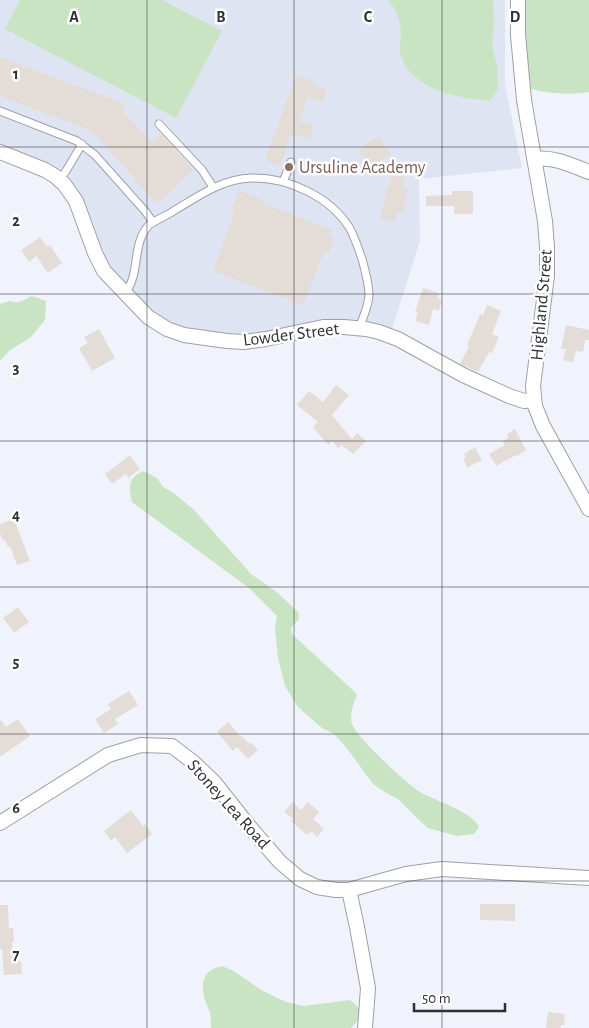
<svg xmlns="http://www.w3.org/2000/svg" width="589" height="1028" font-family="'Alegreya Sans',sans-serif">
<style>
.built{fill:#dfe4f2}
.green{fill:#c9e4c3}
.building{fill:#e4ddd7}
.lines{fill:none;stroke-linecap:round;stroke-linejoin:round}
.lane-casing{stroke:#9ea0a8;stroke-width:9}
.street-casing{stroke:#9ea0a8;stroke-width:16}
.lane{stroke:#fff;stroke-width:7}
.street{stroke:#fff;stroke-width:14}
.grid{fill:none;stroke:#2f3033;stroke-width:1;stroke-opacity:0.55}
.education-dot{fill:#8d6e63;stroke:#fff;stroke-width:2}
.labels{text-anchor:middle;stroke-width:5;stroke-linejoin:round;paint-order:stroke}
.education-label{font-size:18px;fill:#785e54;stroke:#fff;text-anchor:start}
.street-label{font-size:18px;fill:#2f3033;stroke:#fff}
.grid-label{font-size:16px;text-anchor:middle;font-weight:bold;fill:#2f3033;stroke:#fff;stroke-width:5;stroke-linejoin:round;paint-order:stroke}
</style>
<rect width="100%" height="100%" fill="#f0f3fb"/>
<path class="built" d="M0,0H505V84L522,168L419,179L420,241L392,329L367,322L335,319L310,322L258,333L244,335L220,333L186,328L175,325L169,323L153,312L110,267L101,251L82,198L74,186L64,175L54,166L42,160L0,144Z"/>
<path class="green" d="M20,0H162L222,31L176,118L5,29Z
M388,0H493L494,23L492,45L497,67L498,88L494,96L489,101C459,97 432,94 410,72C405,66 401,58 400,51C399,46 401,40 401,35C401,21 397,10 388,0Z
M525,0H589V92C571,95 546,94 529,88L524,36Z
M32,296L46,301L45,320L30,338L10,350L0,361V305L2,303L11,301C18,305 25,299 32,296Z
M144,471L157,478L163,487L175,494L193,509L251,574L278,593L298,612L299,619L291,628L292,634L357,694C354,704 349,714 352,724C357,738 407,784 420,792C434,800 473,812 479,827L474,834L457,836L428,828L419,820L398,799L386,793L373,784L346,747L334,734L322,728L298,707L285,686L278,658L275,628L277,616L249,588L132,502C128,487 128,477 144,471Z
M222,966L232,970L263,991L286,1002L304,1006L350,1000L356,1005L361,1011L359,1019L351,1028H211C211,1023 211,1017 210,1012C208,1008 206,1004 205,1000C200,982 203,970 222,966Z"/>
<path class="building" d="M0,57L125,104L122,110L152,143L161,134L193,170L157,204L134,180L135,178L96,136L87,129L0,96Z
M296,75L314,81L313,84L327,89L323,102L308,97L299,121L314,126L309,140L293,134V136L291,135L280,166L265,160Z
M379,136L391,155L369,167L358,149Z
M392,175L405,178L403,188L408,189L402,214L397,213L395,222L380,219L388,186H390Z
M239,190L263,200L262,203L332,230L330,236L334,238L329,254L324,252L303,305L213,271L235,211L231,210Z
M452,191H473V214H454V206H426V196L452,195Z
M40,237L47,247L50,245L62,263L48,273L36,256L29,262L21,250Z
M423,288L439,293L438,298L442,300L439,311L433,309L429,325L415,321L418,313L415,312Z
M487,305L501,311L492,334L499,337L492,353L489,352L478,372L460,364L469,346L467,345L480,314L483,315Z
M566,325L589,330V340H585L583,352L576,351L573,362L563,360L566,349H561Z
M99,329L115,358L92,371L79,348L88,343L84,337Z
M336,385L349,395L332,415L352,439L357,433L366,441L353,454L342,445L338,448L332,441L328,445L313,427L318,422L297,405L309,391L323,402Z
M515,429L526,450L517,456L516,455L496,466L489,454L505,445L503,441L508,438L507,434Z
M475,447L482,460L467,468L463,459L466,457L464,454Z
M130,455L140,469L128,478L126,474L112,484L105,474Z
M14,519L30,561L17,565L10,546L8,547L5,540L3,541L0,533V524Z
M18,607L29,622L14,633L3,618Z
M129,691L138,705L115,719L118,724L104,733L95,719L111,709L108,704Z
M0,719L6,727L18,719L30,736L0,757Z
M228,722L241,737L242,736L249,744L251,742L258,750L248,759L237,747L233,751L217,732Z
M293,802L301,810L308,802L319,812L313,819L324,829L317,837L311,831L307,835L291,821L293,819L284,812Z
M131,810L143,826L145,824L152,834L127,853L115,837L111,841L104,831Z
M480,904H515V921L480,920Z
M0,905H8L9,928H13L14,942H12L13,961H21L22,974L4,975L2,949H0Z
M548,1012L565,1014L564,1025H561V1028H546Z"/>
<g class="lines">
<defs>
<path id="lane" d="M0,111L77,141L95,155L145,211L153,222
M159,124L202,170L213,187
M59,180L66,171L82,144
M283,182L291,162
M125,293C141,274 131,244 149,225C157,219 167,216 175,210C199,196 222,179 251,178C287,177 329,196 349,227C355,237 358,248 362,259C365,270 369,284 369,296C368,307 363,318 359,328"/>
<path id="street" d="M518,0V35L524,100L545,221L547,247V276L533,386L535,406L543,426L589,509
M0,152L45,170L55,176L64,184L76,201L95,253L104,271L148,317L167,329L184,335L227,341L244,342L266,339L323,327H344L366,329L379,332L398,339L463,375L509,396L524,401L534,400
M534,159C553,156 571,165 589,172
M0,823L108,755L141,745L172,746L193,762L214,782L248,825L280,862L300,879L317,887L336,890H349L406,874L442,869L589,878
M349,890L357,927L368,988L365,1028"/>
</defs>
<use href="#lane" class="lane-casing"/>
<use href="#street" class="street-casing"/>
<use href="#lane" class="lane"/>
<use href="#street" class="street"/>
</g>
<path class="grid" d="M147,0V1028M294,0V1028M442,0V1028M0,147H589M0,294H589M0,441H589M0,587H589M0,734H589M0,881H589"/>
<circle class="education-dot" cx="289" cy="167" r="5"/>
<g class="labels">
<g class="education-label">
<text x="299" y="173">Ursuline Academy</text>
</g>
<g class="street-label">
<text transform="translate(541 305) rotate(-85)" y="6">Highland Street</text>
<text transform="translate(291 334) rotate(-7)" y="6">Lowder Street</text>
<text transform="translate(229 804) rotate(48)" y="6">Stoney Lea Road</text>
</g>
</g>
<g class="grid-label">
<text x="74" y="22">A</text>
<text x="221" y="22">B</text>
<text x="368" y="22">C</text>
<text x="515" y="22">D</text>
<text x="16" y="79">1</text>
<text x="16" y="226">2</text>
<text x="16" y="373">3</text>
<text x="16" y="520">4</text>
<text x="16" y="667">5</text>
<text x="16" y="813">6</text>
<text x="16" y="960">7</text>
</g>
<path d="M414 1003v8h91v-8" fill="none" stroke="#2f3033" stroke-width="2.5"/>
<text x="422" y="1003" font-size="15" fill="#2f3033" stroke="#ffffff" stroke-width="4" paint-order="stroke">50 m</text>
</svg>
